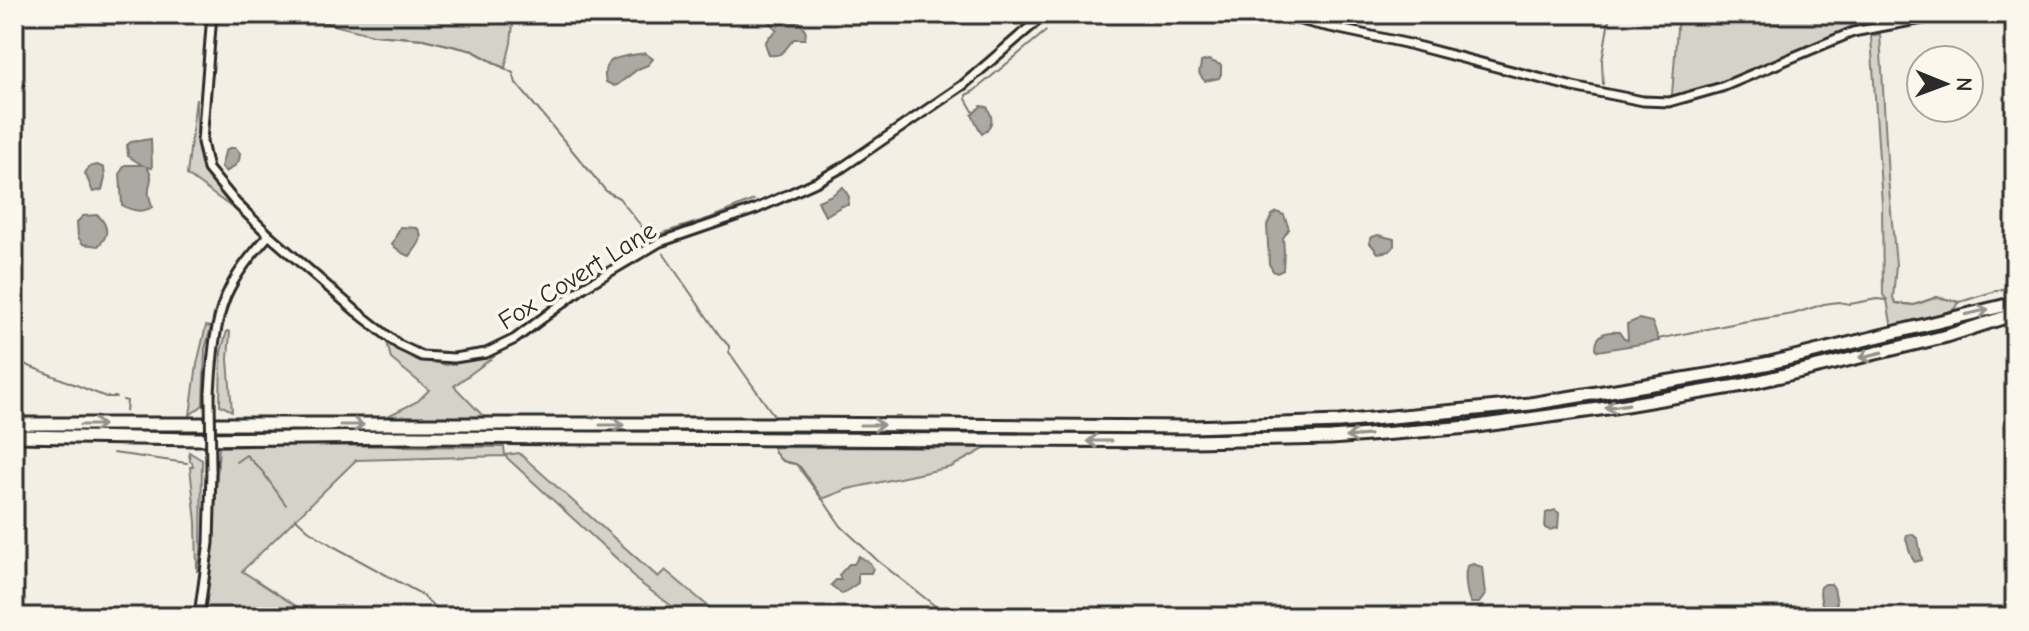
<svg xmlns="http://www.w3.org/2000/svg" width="2029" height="631" font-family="'Comic Neue',sans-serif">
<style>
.green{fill:#d5d2c9;stroke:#807e7a;stroke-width:2}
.water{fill:#aca9a2;stroke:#787772;stroke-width:2}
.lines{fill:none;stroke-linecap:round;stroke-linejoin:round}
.stream{stroke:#787772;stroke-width:2}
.minor-casing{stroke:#2b2b2b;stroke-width:13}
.highway-casing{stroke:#2b2b2b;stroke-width:17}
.minor{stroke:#fbf7ec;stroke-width:7}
.highway{stroke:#fbf7ec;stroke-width:11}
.minor-bridge-casing{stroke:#2b2b2b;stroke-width:13;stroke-linecap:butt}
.minor-bridge{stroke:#fbf7ec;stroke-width:7}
.oneway{stroke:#93918c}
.labels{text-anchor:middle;stroke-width:7;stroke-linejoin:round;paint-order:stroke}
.street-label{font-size:26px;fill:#2b2b2b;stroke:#fbf7ec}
</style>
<rect width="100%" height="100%" fill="#f3efe4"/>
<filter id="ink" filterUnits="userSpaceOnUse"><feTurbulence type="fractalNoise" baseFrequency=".0125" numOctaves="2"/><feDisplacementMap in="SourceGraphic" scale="16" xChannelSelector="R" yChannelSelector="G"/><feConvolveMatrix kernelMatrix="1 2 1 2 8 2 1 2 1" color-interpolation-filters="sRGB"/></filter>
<g filter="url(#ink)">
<path class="green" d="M289,14H514L511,43L505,68L473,51L423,39L374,35Z
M1678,14H1928L1849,28L1771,63L1748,70L1709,88L1689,94L1672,95Z
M1880,34L1888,178L1896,265L1893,298L1896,303L1914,305L1937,297L1960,302L1953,310L1892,329L1887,300L1883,295L1882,204L1871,36Z
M196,98L198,151L207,174L231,207L187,175Z
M206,326L211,327L205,349L203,405L190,415L197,364Z
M227,331L230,332L228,359L232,411L220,405L221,352Z
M387,342L416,357L446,365L495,356L454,386L486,419L386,417L418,401L429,390L391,359Z
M290,445L504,447L505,455L519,453L658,577L665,570L721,617H687L636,580L628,569L505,456L356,460L242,571L313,617H202L205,612L210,577L219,447Z
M773,447L986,448L951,467L848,489L822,499L796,464C783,463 778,460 773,447Z
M189,452L202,460L201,552L197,572L196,522L190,467H193L192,462L190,461Z"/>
<path class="water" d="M769,14C789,14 796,13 806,32L805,39H794C785,48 784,57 769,55L765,43L769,37L777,30L768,21Z
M645,53L653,59L648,65L638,69L617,85L614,86L606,82C599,54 626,57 645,53Z
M1208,60L1221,65V74L1219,78L1205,81C1195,71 1201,72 1201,62Z
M981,106L987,107C994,119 993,126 982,134L972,115Z
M151,139L152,168L147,167C156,180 147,183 149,195C150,199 151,203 152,207C143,213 131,211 122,205L120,173L125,165H142L128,156L127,145L131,142Z
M229,148H236L240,153C240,165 234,166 226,172L221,167L225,152Z
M97,165L104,168L105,178L102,190L93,192L85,173L89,167Z
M843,187L849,197L848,205L842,206L825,216L818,201L832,195Z
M1277,212L1284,215L1289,229L1283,238L1284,251L1283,270L1277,273L1273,271L1269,264L1267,225L1272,215Z
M98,215C108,226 110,235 98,246L83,244L78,237L77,222L83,216Z
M400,227L417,228C426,238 417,246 410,256L404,254L392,245Z
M1378,235L1394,239V246L1390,251L1378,253L1369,242L1372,237Z
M1639,319L1652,322L1659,341L1598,351L1596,348C1596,333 1607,331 1619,332L1624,339L1628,340L1627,324Z
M1555,510L1559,513L1558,528L1549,530L1545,528L1546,513Z
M1912,534L1918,539L1922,560L1915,562C1909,556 1909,547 1906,539L1907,535Z
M859,556L870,563L873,568L871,573H858V583L842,594L831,585L836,580H841L839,575L849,564H854Z
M1473,564L1482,567L1485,595L1479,603H1471C1466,594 1464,575 1467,566Z
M1825,584H1831L1834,588L1837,603L1832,608L1823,607C1821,601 1819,593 1821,587Z"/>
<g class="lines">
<path class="stream" d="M1061,18L1065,14
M374,35L423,39L473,51L513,73L516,83L606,191L619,198L650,237L710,218L754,200
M1603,84L1602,61L1610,14
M974,113L966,99V95L974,91L1046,31
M663,253L720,336L729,346V352L775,417
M1896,303L1914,305L1937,297L1960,302L2015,285
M1658,339L1742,322L1793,314L1824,304L1838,302L1850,304L1877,299L1887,300
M2008,343L2015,341
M14,360L106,397H116
M123,400L127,401L126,412
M773,447C782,471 789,456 801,468L841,526L878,561L949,617
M113,453L187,463
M236,462L246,455L262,471L286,505
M295,518L308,530L333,546L421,594L445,617"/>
<defs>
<path id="minor" d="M212,14L202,142L208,169L236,203L269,235L357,312L399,345L422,356L454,358L486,353L515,339L584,287L660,242L756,209L818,181L843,167L963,85L1045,14
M1278,14L1316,24L1405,43L1573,87L1643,101L1669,102L1722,87L1853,32L1949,14
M210,393C212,362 214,325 226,296C236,273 253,253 269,235
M195,617L200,608L209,543L211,470"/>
<path id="highway" d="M14,424H788L1191,427L1339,422L1530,404L1714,374L1770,363L2015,303
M14,436L197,439L411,437L1194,441L1331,438L1469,427L1514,421L1614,407L1743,385L1947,336L2015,314"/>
</defs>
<use href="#minor" class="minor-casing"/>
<use href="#highway" class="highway-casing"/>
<use href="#minor" class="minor"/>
<use href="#highway" class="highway"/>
<defs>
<path id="minor-bridge" d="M210,393L211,470"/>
</defs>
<use href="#minor-bridge" class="minor-bridge-casing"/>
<use href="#minor-bridge" class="minor-bridge"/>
</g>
<defs><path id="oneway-shaft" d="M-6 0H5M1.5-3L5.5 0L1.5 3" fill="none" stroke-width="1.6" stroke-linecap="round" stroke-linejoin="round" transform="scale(2)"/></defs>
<g class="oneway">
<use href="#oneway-shaft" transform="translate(1977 312) rotate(-13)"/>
<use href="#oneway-shaft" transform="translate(1871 355) rotate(166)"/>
<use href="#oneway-shaft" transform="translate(1617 406) rotate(171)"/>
<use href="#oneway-shaft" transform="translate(92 425)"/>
<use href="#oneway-shaft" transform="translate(352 425)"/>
<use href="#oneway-shaft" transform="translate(612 425)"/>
<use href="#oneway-shaft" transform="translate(872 425)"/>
<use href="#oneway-shaft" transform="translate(1358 436) rotate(175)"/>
<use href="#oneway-shaft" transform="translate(1099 441) rotate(-180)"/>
</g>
</g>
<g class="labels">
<g class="street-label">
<text transform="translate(577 275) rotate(-32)" y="9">Fox Covert Lane</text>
</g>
</g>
<rect width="2029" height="631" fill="none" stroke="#fbf7ec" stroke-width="48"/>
<rect x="24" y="24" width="1981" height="583" fill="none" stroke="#2b2b2b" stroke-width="3" filter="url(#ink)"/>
<g transform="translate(1945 84) rotate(91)"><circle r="38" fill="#fbf7ec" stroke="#a8a59f" stroke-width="2"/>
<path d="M0-6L14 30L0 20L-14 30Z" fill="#2b2b2b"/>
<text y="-12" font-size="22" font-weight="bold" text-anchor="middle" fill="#2b2b2b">N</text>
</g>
</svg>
